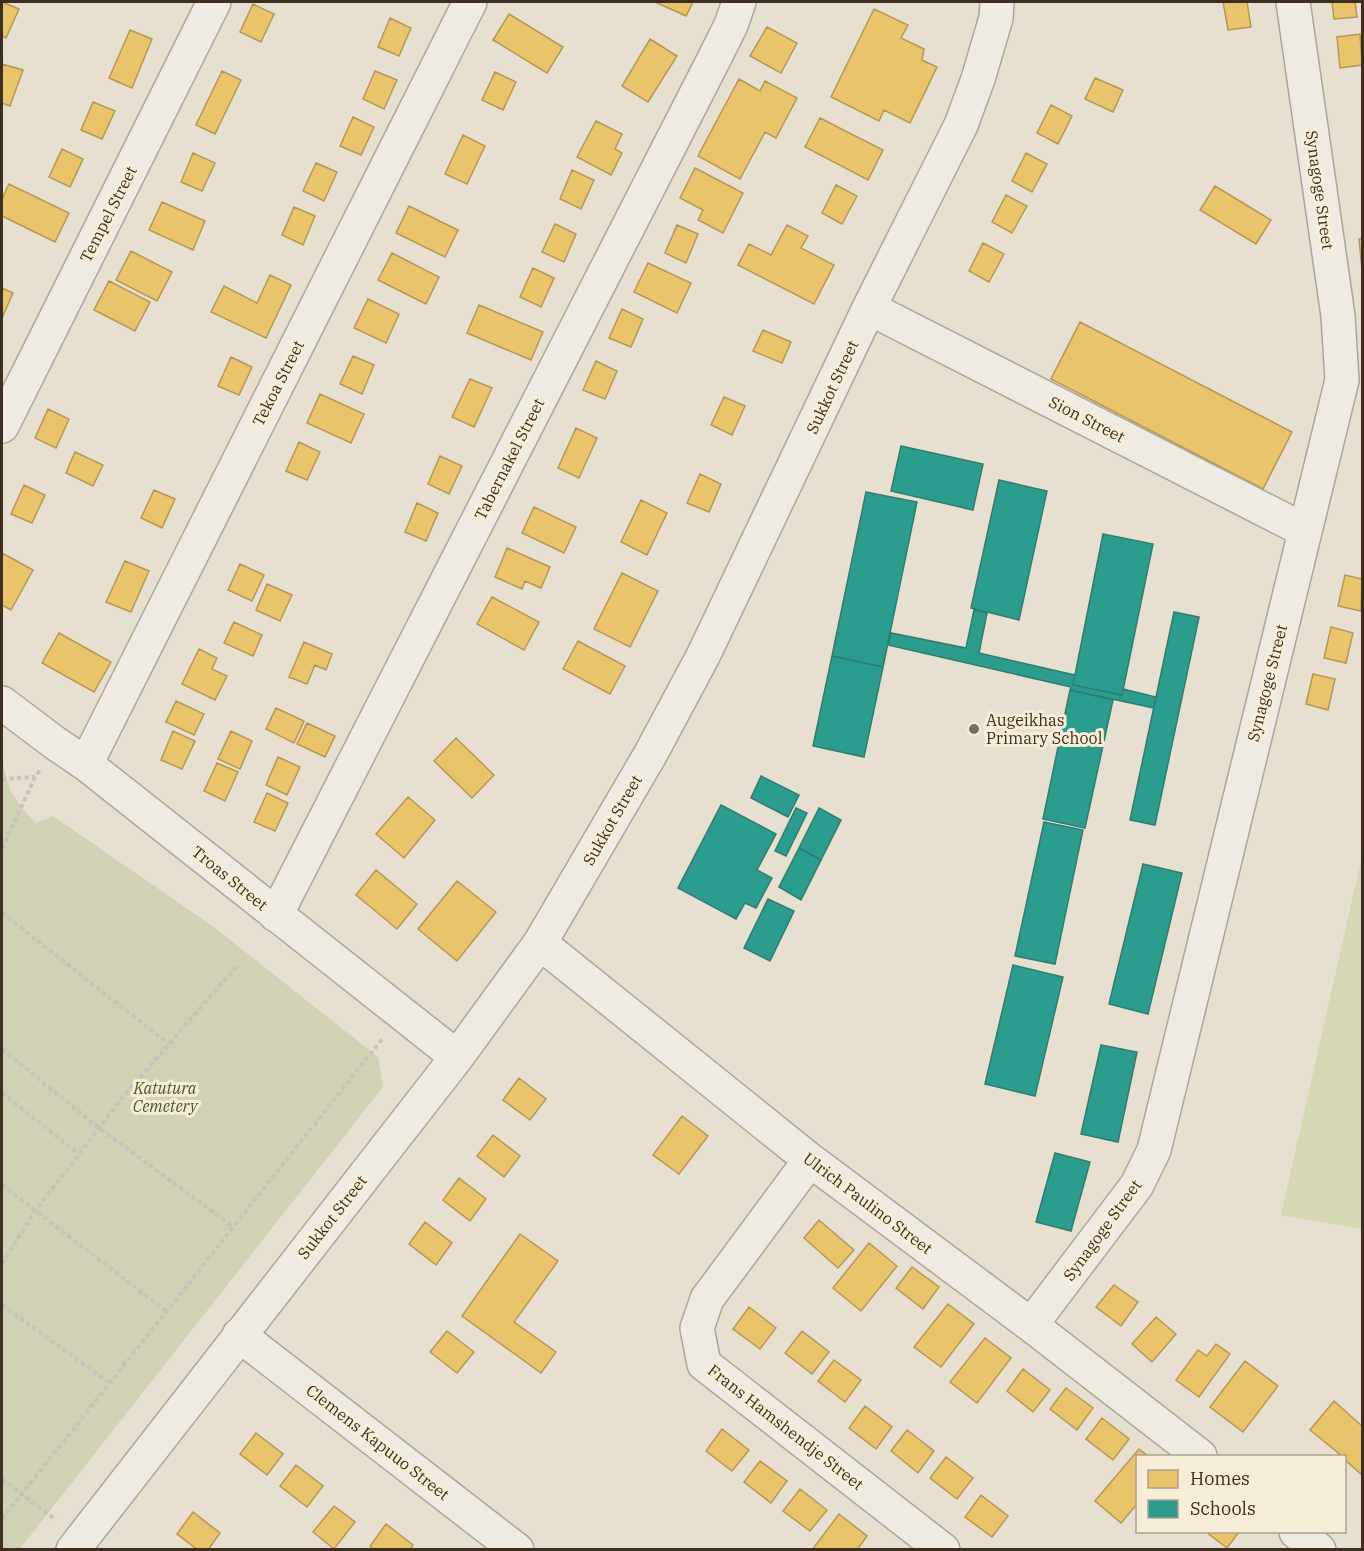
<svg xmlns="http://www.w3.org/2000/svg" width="1364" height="1551" font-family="'IBM Plex Serif',serif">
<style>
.green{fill:#d6d7b3}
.cemetery{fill:#d1d1b3}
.homes{fill:#e9c46a;stroke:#b59754;stroke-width:1.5}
.schools{fill:#2a9d8f;stroke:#307c6e;stroke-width:1.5}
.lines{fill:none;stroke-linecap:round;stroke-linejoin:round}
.minor-casing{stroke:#ada599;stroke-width:36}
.path{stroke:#c8c2b9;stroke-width:4;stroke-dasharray:4.5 3;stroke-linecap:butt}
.minor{stroke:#efebe3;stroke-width:33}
.poi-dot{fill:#786c5e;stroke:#f7eed8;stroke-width:2}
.labels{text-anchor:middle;stroke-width:6;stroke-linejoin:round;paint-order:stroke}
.street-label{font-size:16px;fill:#3d2e20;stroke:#f7eed8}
.poi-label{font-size:16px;fill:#3d2e20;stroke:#f7eed8;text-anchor:start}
.park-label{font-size:16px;font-style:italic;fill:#4d5a26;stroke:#f7eed8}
</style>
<rect width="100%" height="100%" fill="#e7e0d1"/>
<path class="green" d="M1362,856V1229L1281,1215Z"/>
<path class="cemetery" d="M2,761L10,790L21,807L36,823L53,816L215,928L378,1057L383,1087L19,1550L2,1549Z"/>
<path class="homes" d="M2,2L19,9L6,38L2,36Z
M655,2H693L686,16Z
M1223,2H1247L1251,27L1228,30Z
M1332,2H1355L1357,17L1334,19Z
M253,4L274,14L261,42L240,32Z
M874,9L908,25L901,38L924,49L922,60L937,67L910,123L884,110L879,121L831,97Z
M509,14L563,47L547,73L493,40Z
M390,18L411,28L399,56L378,47Z
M767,27L797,43L781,73L750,56Z
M130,30L152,39L132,88L109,78Z
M1360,34L1362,65L1340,68L1337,37Z
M650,39L677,56L648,102L622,86Z
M2,64L23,70L10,106L2,103Z
M222,71L241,80L215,134L196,125Z
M375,71L397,80L384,109L363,99Z
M495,72L516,82L503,110L482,100Z
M1095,78L1123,90L1113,112L1085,99Z
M739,79L760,91L765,81L797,98L776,138L765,132L740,179L698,156Z
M93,102L115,111L102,139L81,130Z
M1051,105L1072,116L1058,144L1037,133Z
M353,117L374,127L361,155L340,146Z
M820,118L883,150L868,180L805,147Z
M596,121L622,134L615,149L622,153L611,175L577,157Z
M463,135L485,146L467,184L445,174Z
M62,149L83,159L70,187L49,177Z
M193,153L215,163L202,191L181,182Z
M1026,153L1047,164L1032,192L1012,181Z
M316,163L337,172L324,201L303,191Z
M695,168L743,193L723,233L698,220L703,210L680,198Z
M572,170L594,180L581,209L560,199Z
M9,184L69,213L55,242L2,216V199Z
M836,185L857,196L842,224L822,213Z
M1215,186L1271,220L1256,244L1200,210Z
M1006,195L1027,206L1012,233L992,222Z
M162,202L205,221L193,250L149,230Z
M409,206L458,230L445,257L396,233Z
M294,207L315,216L303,245L282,235Z
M555,224L576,234L564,262L542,252Z
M677,225L698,234L686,263L665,253Z
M787,225L808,236L801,248L834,265L814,304L738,265L749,244L771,255Z
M1359,239H1362V270Z
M983,243L1004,254L989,282L969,271Z
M131,251L172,272L157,301L116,280Z
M392,253L439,277L426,304L378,280Z
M648,263L691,283L677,313L634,292Z
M533,268L554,278L541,307L520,297Z
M270,275L291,285L266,338L211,312L224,286L257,303Z
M109,281L150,302L135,331L94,310Z
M2,288L13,293L2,318Z
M368,299L399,314L386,343L354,328Z
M479,305L543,332L531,360L467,333Z
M622,309L643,319L631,347L609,338Z
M1080,322L1292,432L1263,489L1051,379Z
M763,330L791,342L782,363L753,351Z
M353,356L374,365L362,394L340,384Z
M231,357L252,367L239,395L218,386Z
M596,361L617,371L605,399L583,390Z
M470,379L492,388L474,427L452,417Z
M320,394L364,414L351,443L307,423Z
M724,397L745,406L732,435L711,425Z
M48,409L69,419L56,448L35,438Z
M576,428L597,438L579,478L558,468Z
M299,442L320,452L307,480L286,471Z
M75,452L103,465L93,486L66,473Z
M440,456L462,466L449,494L428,484Z
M700,474L721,484L709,512L687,503Z
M24,485L45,495L32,523L11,514Z
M154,490L175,499L162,528L141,518Z
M641,500L667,513L647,555L621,542Z
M417,503L438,513L426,541L405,532Z
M534,507L576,527L564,553L522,533Z
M507,548L550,567L541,588L525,581L522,589L495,577Z
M2,553L33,570L11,610L2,605Z
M125,561L149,571L131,612L106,602Z
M240,564L264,575L252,601L228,590Z
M622,573L658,591L630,647L594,629Z
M1345,575L1362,579L1361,611L1338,606Z
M267,584L292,595L280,621L256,610Z
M492,597L539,622L524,650L477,624Z
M234,622L262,635L253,656L224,643Z
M1331,627L1353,633L1346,663L1324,658Z
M59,633L111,662L94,692L42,663Z
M578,641L625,666L610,694L563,669Z
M304,642L332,654L326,670L315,665L307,684L289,677Z
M199,649L217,658L212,669L227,676L215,700L182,684Z
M1313,674L1335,679L1328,710L1306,704Z
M176,701L204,714L194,735L166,722Z
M276,708L304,721L294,743L266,729Z
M307,723L335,736L325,757L297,744Z
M173,731L195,741L182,769L161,760Z
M231,731L252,741L240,769L218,759Z
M456,738L494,775L472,798L434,761Z
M278,757L300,767L287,795L266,785Z
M217,763L238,772L225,801L204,791Z
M267,793L288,803L275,831L254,822Z
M408,797L435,820L404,858L376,834Z
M376,870L417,904L397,929L356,895Z
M457,881L496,912L457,961L418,929Z
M519,1078L546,1099L530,1120L503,1100Z
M682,1116L708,1136L679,1174L653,1155Z
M493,1135L520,1156L504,1177L477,1156Z
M459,1178L486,1199L470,1221L443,1200Z
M819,1220L854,1250L838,1268L804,1238Z
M425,1222L452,1243L436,1265L409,1244Z
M520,1234L558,1261L514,1322L556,1352L541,1373L462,1316Z
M869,1243L897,1266L861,1311L833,1288Z
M912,1267L939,1287L923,1309L896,1288Z
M1114,1285L1138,1302L1121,1326L1096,1307Z
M948,1304L974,1324L941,1367L914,1347Z
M749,1307L776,1328L760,1349L733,1329Z
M1156,1317L1176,1334L1152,1362L1132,1344Z
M447,1331L474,1352L457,1373L430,1352Z
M802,1331L829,1352L812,1374L785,1353Z
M985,1338L1011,1358L977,1403L950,1382Z
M1216,1344L1230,1354L1199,1397L1176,1380L1198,1350L1207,1356Z
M834,1360L861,1380L845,1402L818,1381Z
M1245,1361L1278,1386L1243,1432L1210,1407Z
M1023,1369L1050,1390L1033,1412L1007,1391Z
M1066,1388L1093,1408L1077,1430L1050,1409Z
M1334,1401L1362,1426V1475L1344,1459V1456H1342L1310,1430Z
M865,1406L892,1427L876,1449L849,1428Z
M1102,1418L1129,1439L1113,1460L1086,1439Z
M722,1429L749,1450L732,1471L706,1451Z
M907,1430L934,1451L918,1473L891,1451Z
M256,1433L283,1454L267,1475L240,1454Z
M1139,1449L1148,1456H1138V1503L1121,1523L1095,1501Z
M946,1457L973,1478L957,1499L930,1478Z
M760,1461L787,1481L771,1503L744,1482Z
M296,1465L323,1486L307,1507L280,1486Z
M800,1489L827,1510L810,1531L783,1511Z
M981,1495L1008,1516L992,1537L965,1517Z
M334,1506L355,1522L334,1549L313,1532Z
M193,1512L220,1533L208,1550H198L177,1534Z
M839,1514L867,1536L857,1550H812Z
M386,1524L413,1545L410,1550H375L370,1546Z
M1206,1532H1239L1227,1548Z"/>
<path class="schools" d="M901,446L983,464L973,510L891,491Z
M999,480L1047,491L1019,620L971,608Z
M866,492L917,502L883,667L832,656Z
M1103,534L1153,544L1122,695L1073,685Z
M974,610L987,613L979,653L1075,675L1073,685L1122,695L1123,689L1156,697L1154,708L1070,690L1071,687L888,645L891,633L966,648Z
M1174,612L1199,617L1155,825L1130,820Z
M832,656L883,667L864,757L813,746Z
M1070,690L1113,700L1085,828L1043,819Z
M761,776L799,795L788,817L751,798Z
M721,805L776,834L757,870L772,878L756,908L745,903L736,919L678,888Z
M796,808L807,813L786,856L775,851Z
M819,808L841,820L821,860L799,848Z
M1044,822L1083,830L1055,964L1015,956Z
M799,848L821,860L801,900L779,887Z
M1143,864L1182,873L1148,1014L1109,1004Z
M768,899L794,911L770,961L744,948Z
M1013,965L1063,977L1035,1096L985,1084Z
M1101,1045L1137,1052L1118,1142L1081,1134Z
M1055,1153L1090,1162L1071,1231L1036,1222Z"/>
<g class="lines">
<defs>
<path id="minor" d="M869,308L1304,530
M2,426L214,2
M2,703L55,743L86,764L457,1057
M86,764L470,2
M276,915L712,63L731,25L739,2
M540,943L810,1160L1031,1325L1200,1456
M810,1160L707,1299L697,1328L704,1364L943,1550
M1031,1325L1137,1185L1154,1150L1342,380L1338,316L1293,2
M239,1335L517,1550
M1296,1532L1319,1550
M73,1550L457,1057L540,943L650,755L703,656L869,308L961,125L978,79L996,18L997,2"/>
</defs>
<use href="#minor" class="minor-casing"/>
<path class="path" d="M2,779L35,777
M2,849L35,777L40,770
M2,913L169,1044
M2,1049L99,1128L232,1226
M2,1093L79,1154
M2,1185L166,1311
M2,1264L35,1211L123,1097L236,967
M2,1305L108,1382
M2,1479L56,1520
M2,1519L383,1038"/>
<use href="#minor" class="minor"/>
</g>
<circle class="poi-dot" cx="974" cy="729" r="6"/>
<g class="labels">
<g class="street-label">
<text transform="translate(1320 190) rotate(82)" y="6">Synagoge Street</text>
<text transform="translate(108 214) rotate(-63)" y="6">Tempel Street</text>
<text transform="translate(278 383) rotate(-63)" y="6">Tekoa Street</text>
<text transform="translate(832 387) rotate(-65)" y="6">Sukkot Street</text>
<text transform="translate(1087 419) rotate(27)" y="6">Sion Street</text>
<text transform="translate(509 459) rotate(-63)" y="6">Tabernakel Street</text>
<text transform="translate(1267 683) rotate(-76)" y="6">Synagoge Street</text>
<text transform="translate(612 820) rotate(-60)" y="6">Sukkot Street</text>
<text transform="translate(230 878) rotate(39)" y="6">Troas Street</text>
<text transform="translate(868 1203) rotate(37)" y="6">Ulrich Paulino Street</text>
<text transform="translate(332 1217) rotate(-52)" y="6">Sukkot Street</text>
<text transform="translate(1102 1230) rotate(-54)" y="6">Synagoge Street</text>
<text transform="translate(786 1427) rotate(38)" y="6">Frans Hamshendje Street</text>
<text transform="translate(378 1442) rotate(38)" y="6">Clemens Kapuuo Street</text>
</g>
<g class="poi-label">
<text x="986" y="726">Augeikhas<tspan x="986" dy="18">Primary School</tspan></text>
</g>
<g class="park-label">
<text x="165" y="1094">Katutura<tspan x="165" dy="18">Cemetery</tspan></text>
</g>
</g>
<rect width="1364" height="1551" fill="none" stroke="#3d2e20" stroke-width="6"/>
<rect x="1136" y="1455" width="210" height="78" fill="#f7eed8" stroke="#ada18e" stroke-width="1.5"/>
<rect x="1148" y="1470" width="30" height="18" fill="#e9c46a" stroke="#ada18e" stroke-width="1.5"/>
<text x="1190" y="1485" font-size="18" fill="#3d2e20">Homes</text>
<rect x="1148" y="1500" width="30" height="18" fill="#2a9d8f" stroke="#ada18e" stroke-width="1.5"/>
<text x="1190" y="1515" font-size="18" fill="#3d2e20">Schools</text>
</svg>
